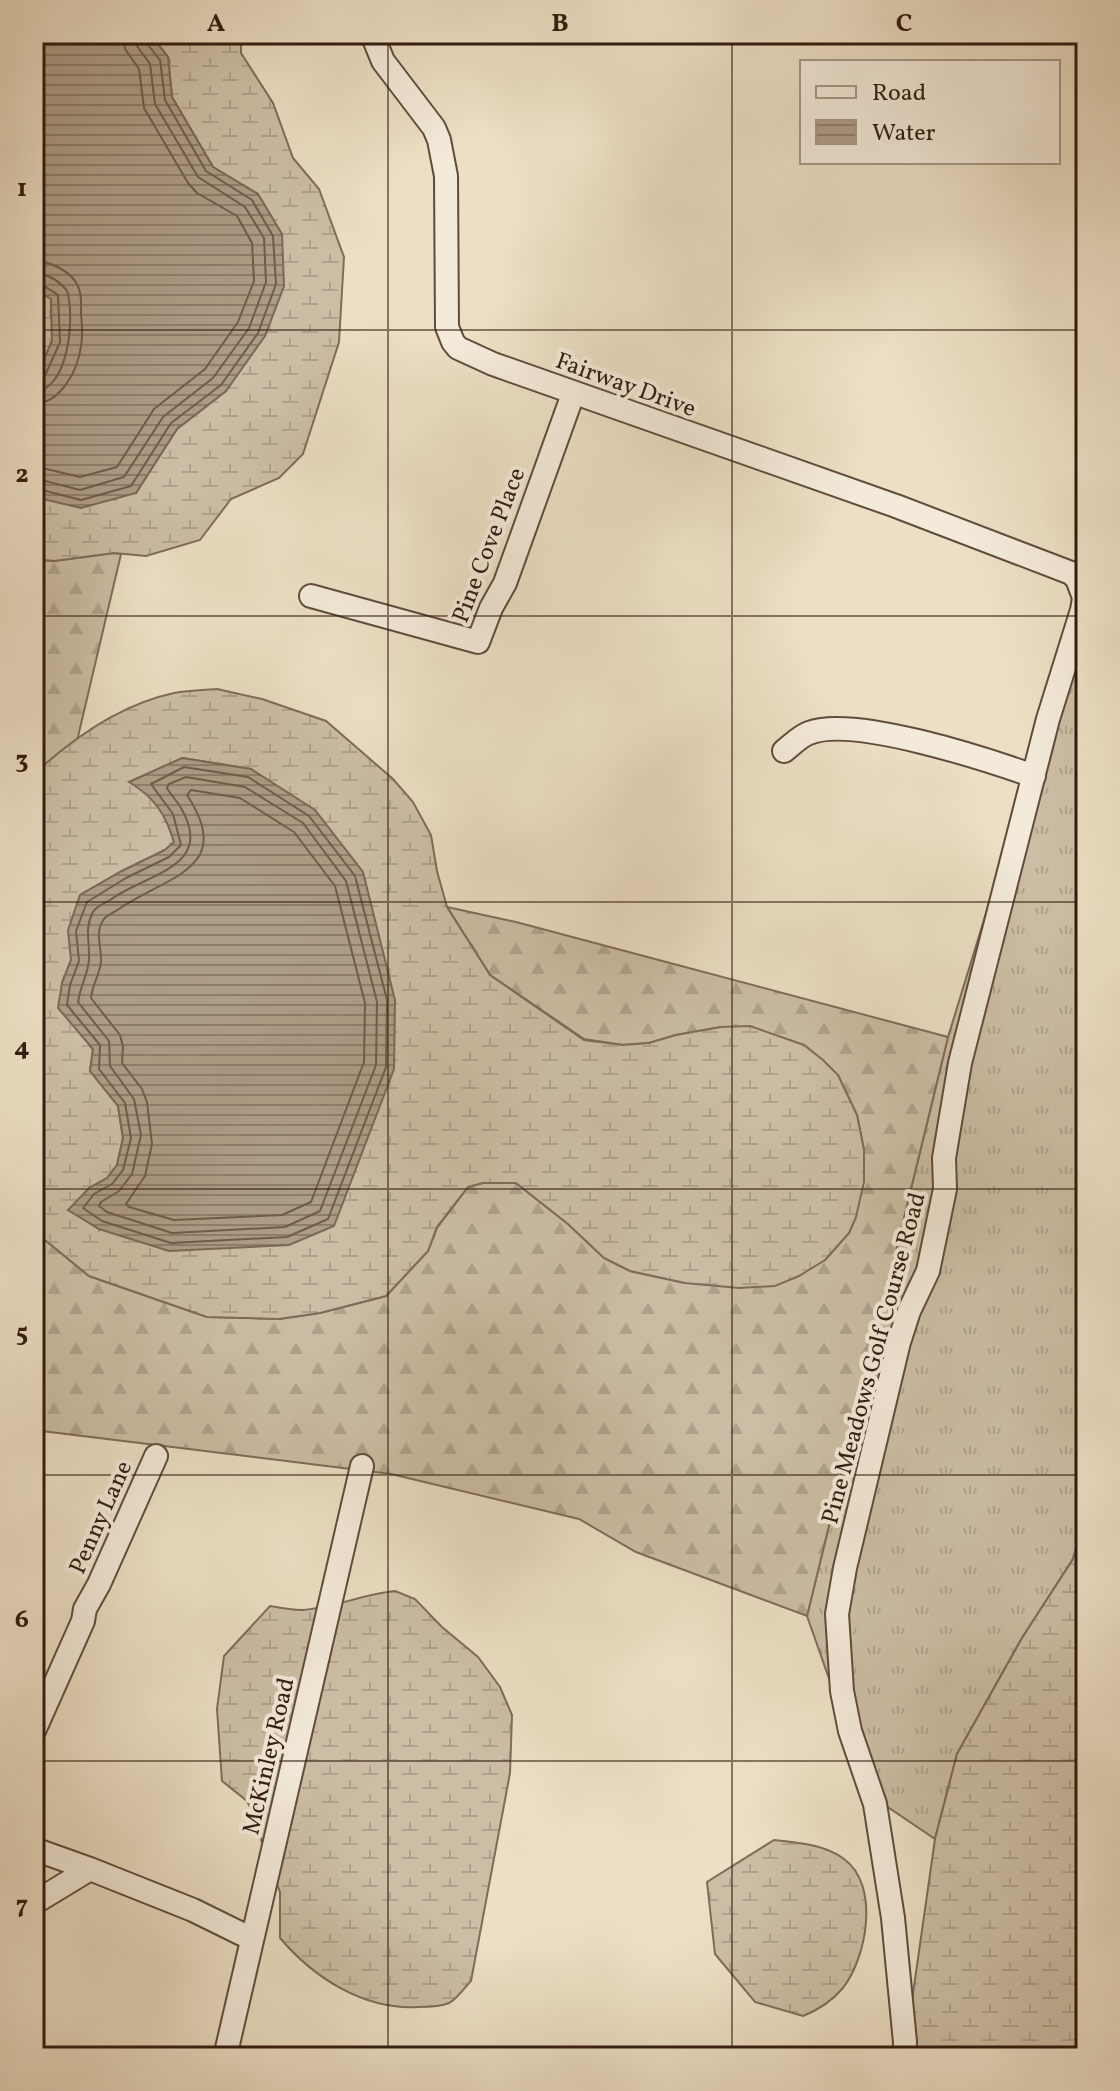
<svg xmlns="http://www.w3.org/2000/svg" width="1120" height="2091" font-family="Vollkorn,serif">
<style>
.grass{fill:url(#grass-tufts);stroke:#7f6c5a;stroke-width:2}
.forest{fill:url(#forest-firs);stroke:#7f6c5a;stroke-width:2}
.wetland{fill:url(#wetland-marsh);stroke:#7f6c5a;stroke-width:2;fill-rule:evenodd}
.water{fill:url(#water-rules);stroke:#7c6856;stroke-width:2}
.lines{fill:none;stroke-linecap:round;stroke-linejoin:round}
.shore{stroke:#705c4a;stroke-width:2}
.minor-casing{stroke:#604c3c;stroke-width:26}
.minor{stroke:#f3ead9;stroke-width:22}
.grid{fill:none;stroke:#321b0f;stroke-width:2;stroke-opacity:0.55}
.labels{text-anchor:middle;stroke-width:8;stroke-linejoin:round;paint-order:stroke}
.street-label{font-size:24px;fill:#321b0f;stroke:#f3ead9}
.neatline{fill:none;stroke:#321b0f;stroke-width:3}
.grid-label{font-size:26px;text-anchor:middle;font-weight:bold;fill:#321b0f}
</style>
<defs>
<pattern id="grass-tufts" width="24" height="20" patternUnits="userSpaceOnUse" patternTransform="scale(2)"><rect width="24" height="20" fill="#ccbea5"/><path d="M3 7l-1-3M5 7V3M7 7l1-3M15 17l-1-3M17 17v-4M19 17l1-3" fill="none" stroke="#b0a38d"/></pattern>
<pattern id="forest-firs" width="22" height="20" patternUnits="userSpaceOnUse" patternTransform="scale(2)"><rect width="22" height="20" fill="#ccbea5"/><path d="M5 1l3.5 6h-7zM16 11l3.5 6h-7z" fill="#b0a38d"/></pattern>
<pattern id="wetland-marsh" width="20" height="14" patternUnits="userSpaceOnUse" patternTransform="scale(2)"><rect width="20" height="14" fill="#ccbea5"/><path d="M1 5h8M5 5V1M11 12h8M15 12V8" fill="none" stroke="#b0a38d"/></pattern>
<pattern id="water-rules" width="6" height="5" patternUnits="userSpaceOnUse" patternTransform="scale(2)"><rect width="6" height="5" fill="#ad9c86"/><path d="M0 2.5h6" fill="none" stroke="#8d7e6c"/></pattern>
</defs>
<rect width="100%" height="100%" fill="#ecdfc4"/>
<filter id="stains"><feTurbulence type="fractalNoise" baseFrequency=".0025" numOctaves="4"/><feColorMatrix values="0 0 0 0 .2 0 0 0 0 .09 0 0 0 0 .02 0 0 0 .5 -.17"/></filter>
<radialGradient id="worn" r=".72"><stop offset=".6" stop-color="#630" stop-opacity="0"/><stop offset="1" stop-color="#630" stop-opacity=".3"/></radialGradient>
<path class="grass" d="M1086,588V1361L1079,1387L1077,1429L1086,1461V1515L1073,1559L1022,1638L957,1754L935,1839L870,1795L807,1616L948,1037Z"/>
<path class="forest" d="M114,553L121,554L77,741L34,774V559L54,561Z
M447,907L516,922L948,1037L807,1616L636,1552L579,1519L391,1474L34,1430V1231L89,1276L207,1317L279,1319L320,1313L386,1296L428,1251L437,1228L468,1187L483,1183H516L568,1224L604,1258L630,1271L685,1283L825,1260L849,1233L856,1217L864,1150L857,1115L838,1075L804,1045L721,1027L676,1035L649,1043L623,1045L584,1039L490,975Z"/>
<path class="wetland" d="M150,34H241V53L273,103L293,158L319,189L344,257L339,342L303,454L279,478L231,499L200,540L146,556L114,553L54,561L34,559V493L39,498L136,493L177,429L226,391L258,194L213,167L172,97L168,57Z
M34,289L51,298L52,341L34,382Z
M217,689L262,699L326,721L393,779L413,802L431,835L437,871L447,907L490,975L584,1040L623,1045L649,1043L676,1035L721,1027L750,1026L804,1045L823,1060L838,1075L857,1115L864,1150V1182L856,1217L849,1233L825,1260L799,1276L775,1286L739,1288L685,1283L630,1271L604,1258L568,1224L516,1183H483L468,1187L437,1227L428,1251L386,1296L320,1313L279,1319L207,1317L89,1276L34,1231V774C72,739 122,704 174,693C188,690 203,690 217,689ZM183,758L251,769L99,1229L89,1188L107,1178L117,1165L123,1138L118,1106L90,1071L93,1050L80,1031L62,983L71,960L80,895L122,871L165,850L174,842L166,818L148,793L130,782Z
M1086,1361V1461C1074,1422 1075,1401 1086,1361Z
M1086,1515V2057H904L935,1839L957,1754L1022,1638L1073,1559Z
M395,1591L415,1599L442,1627L478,1657L500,1687L512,1715L510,1773L471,1981C464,1988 457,1999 449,2003C440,2007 428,2007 418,2007C364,2010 314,1978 280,1938V1892L264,1852L257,1821L247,1801L222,1781L217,1709L224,1656L270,1606C281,1608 292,1610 302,1610C334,1608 363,1594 395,1591Z
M774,1840C798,1843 824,1844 844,1859C880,1885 867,1957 843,1988C832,2001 818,2010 803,2016L755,2002L715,1954L707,1882Z"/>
<path class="water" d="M34,34H150L168,57L172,97L213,167L258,194L282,234L284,286L265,336L226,391L177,429L136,493L81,508L39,498L34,493V382L52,341L51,299L34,289Z
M182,758L251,769L315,810L363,872L395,1000L394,1069L334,1226L289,1245L169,1251L99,1229L68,1210L89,1188L107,1178L117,1165L123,1138L118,1106L90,1071L93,1049L58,1008L62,983L71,960L68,930L80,895L122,871L165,850L174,842C165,813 155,798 129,782Z"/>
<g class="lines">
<path class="shore" d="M34,261C49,261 69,270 77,284C82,293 81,304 81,314C82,324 83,336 81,346C78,370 61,403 34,404
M34,273C46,273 60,281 67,291C75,317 69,390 34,392
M34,283L41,284L58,295L60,342L44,378L34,382
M34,466L80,477L117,467L154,409L205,369L238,322L254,281L252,243L237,216L197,193L188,183L144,108L139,69L125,49L122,34
M34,478L80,490L124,477L163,417L213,378L249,328L266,282L264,238L245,207L198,177L155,104L150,64L137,46L134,34
M34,488L81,500L131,486L171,423L221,385L258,333L276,284L273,236L252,200L206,171L165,100L160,60L145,41L144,34
M184,767L248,777L309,816L355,876L387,1000L386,1067L328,1219L287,1237L171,1243L102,1221L83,1208L94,1194L112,1184L123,1170L131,1138L125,1103L99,1069L100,1045L67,1005L70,985L79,961L76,931L87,902L126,878L169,857L181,845L173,814L151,784Z
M186,777L245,787L303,823L346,881L377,1002L376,1065L320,1211L285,1227L172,1233L107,1212L99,1206L101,1202L119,1191L132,1174L141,1135L134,1099L110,1066L109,1041L78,1002C80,987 88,974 89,960C90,942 84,929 93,912C97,905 107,903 113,898C150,873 215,866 181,808C177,801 171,795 167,788L169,784Z
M191,790L240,798L294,832L335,886L365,1003L364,1062L311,1202L282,1215L174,1220L129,1207L126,1204L145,1176L152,1144L147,1102L142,1089L122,1063L123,1047L120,1035L91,998C92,985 100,974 101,962C102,948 94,932 104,919C107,915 115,912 119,909C167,876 236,869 187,795Z"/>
<defs>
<path id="minor" d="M372,34L383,61L434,128L439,140L446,176L447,327L453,342L458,348L493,364L896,506L1071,573L1077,579L1083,595
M311,596L478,642L491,608L505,583L573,394
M784,751C792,745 800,736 809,733C853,715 988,760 1034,776
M34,1731L83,1621L85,1609L99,1584L156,1456
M34,1849L90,1869
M34,1903L90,1869L193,1910L252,1939
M225,2057L362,1466
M904,2057L905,2042L893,1918L875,1804L850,1731L842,1691L837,1614L845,1568L899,1342L909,1311L928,1271L945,1189L944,1158L960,1063L1048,719L1082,610L1086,586"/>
</defs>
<use href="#minor" class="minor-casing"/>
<use href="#minor" class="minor"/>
</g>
<path class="grid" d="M388,34V2057M732,34V2057M34,330H1086M34,616H1086M34,902H1086M34,1189H1086M34,1475H1086M34,1761H1086"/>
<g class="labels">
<g class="street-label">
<text transform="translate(626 384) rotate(20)" y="8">Fairway Drive</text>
<text transform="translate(488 545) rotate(-69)" y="8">Pine Cove Place</text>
<text transform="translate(873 1358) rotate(-75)" y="8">Pine Meadows Golf Course Road</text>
<text transform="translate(100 1517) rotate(-66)" y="8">Penny Lane</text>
<text transform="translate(268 1756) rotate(-77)" y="8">McKinley Road</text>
</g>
</g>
<rect width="1120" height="2091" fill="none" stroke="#ecdfc4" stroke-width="88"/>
<rect x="800" y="60" width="260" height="104" fill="#f3ead9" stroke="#a69788" stroke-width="2"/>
<rect x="816" y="86" width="40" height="12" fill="#f3ead9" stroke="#a69788" stroke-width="2"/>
<text x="872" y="100" font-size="24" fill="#321b0f">Road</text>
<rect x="816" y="120" width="40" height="24" fill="url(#water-rules)" stroke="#a69788" stroke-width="2"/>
<text x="872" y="140" font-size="24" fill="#321b0f">Water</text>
<rect x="44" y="44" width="1032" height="2003" class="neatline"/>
<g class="grid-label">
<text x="216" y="31">A</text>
<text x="560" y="31">B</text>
<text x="904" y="31">C</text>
<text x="22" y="196">1</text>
<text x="22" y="482">2</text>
<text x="22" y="768">3</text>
<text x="22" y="1055">4</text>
<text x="22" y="1341">5</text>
<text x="22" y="1627">6</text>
<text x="22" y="1913">7</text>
</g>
<rect width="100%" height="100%" filter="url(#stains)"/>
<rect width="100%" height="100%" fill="url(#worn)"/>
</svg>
